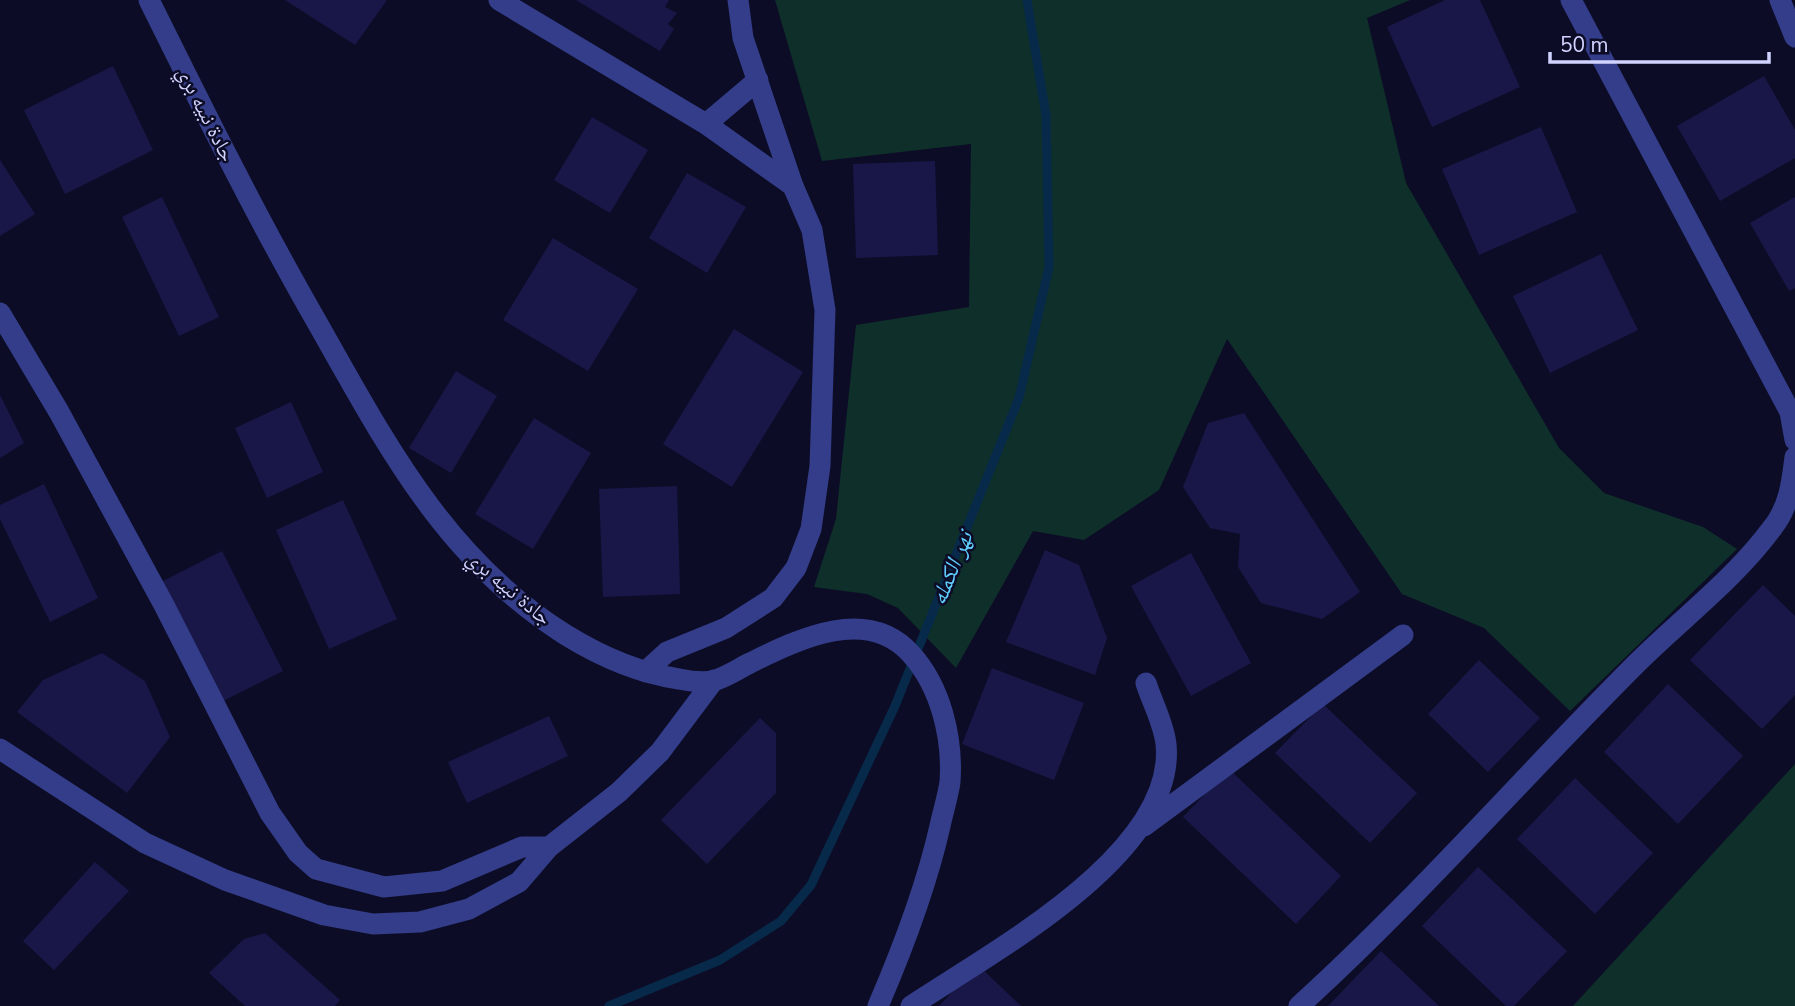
<svg xmlns="http://www.w3.org/2000/svg" width="1795" height="1006" font-family="'Nunito Sans','Noto Naskh Arabic',sans-serif">
<style>
.green{fill:#0f302a}
.lines{fill:none;stroke-linecap:round;stroke-linejoin:round}
.stream{stroke:#072a4a;stroke-width:9}
.building{fill:#191748}
.minor{stroke:#333d89;stroke-width:21}
.labels{text-anchor:middle;stroke-width:5;stroke-linejoin:round;paint-order:stroke}
.street-label{font-size:21px;fill:#d1d3ff;stroke:#0d0c26}
.water-label{font-size:23px;font-style:italic;fill:#5fceff;stroke:#0d0c26}
</style>
<rect width="100%" height="100%" fill="#0d0c26"/>
<path class="green" d="M775,0H1410L1367,18L1406,183L1559,448L1604,493L1703,527L1737,549L1570,711L1484,628L1402,594L1227,339L1159,490L1084,540L1033,531L956,668L898,608L867,594L814,587L836,519L856,325L969,307L971,144L822,161Z
M1795,764V1006H1573Z"/>
<g class="lines">
<path class="stream" d="M609,1006L720,960L781,921L811,885L895,706L1019,398L1049,267L1046,115L1027,0"/>
</g>
<path class="building" d="M285,0H387L355,45Z
M576,0H669L665,7L677,13L668,24L674,29L660,51Z
M1445,0H1480L1520,87L1432,127L1387,27Z
M113,66L153,150L65,194L24,110Z
M1764,76L1795,130V158L1720,201L1677,126Z
M592,117L648,150L610,213L554,180Z
M1541,127L1577,212L1479,255L1442,169Z
M0,160L35,214L0,236Z
M935,161L938,255L856,258L853,164Z
M687,173L746,207L707,273L649,238Z
M162,197L219,317L179,336L122,217Z
M1795,197V288L1789,291L1750,223Z
M553,238L638,289L588,371L503,320Z
M1601,254L1638,330L1550,373L1513,296Z
M734,329L803,372L732,487L663,444Z
M456,371L497,396L451,473L409,448Z
M0,395L24,443L0,458Z
M291,402L323,472L267,498L235,428Z
M1244,413L1360,592L1322,619L1261,603L1238,567L1240,534L1210,528L1183,487L1208,423Z
M534,418L591,453L533,549L475,514Z
M44,484L98,598L50,622L0,519V505Z
M677,486L680,594L603,597L599,489Z
M343,500L397,619L329,649L276,530Z
M1045,550L1079,565L1107,638L1095,675L1006,642Z
M222,551L283,671L221,702L161,582Z
M1191,553L1251,663L1191,696L1131,586Z
M1763,585L1795,616V695L1762,729L1690,660Z
M102,653L145,681L170,737L127,793L17,712L43,680Z
M1479,660L1540,718L1488,772L1428,714Z
M992,668L1084,703L1054,780L962,744Z
M1668,684L1743,756L1678,824L1604,752Z
M1323,704L1417,793L1370,843L1275,753Z
M549,716L568,756L467,803L448,762Z
M760,718L776,733V793L707,864L661,820Z
M1229,769L1341,876L1296,924L1183,817Z
M1575,778L1653,853L1595,914L1517,839Z
M95,862L129,891L54,970L23,941Z
M1478,867L1567,951L1514,1006H1506L1422,926Z
M265,933L340,1000L335,1006H245L209,973L244,939Z
M1381,951L1439,1006H1328Z
M978,965L1021,1006H939Z"/>
<g class="lines">
<path class="minor" d="M149,0C203,109 257,218 318,324C386,444 445,559 566,635C600,656 639,673 679,679C689,681 706,683 716,680C728,676 740,668 750,663C799,639 867,605 911,654C941,687 953,738 950,782C948,796 943,812 940,826C926,888 903,948 878,1006
M499,0L706,124L793,186
M1571,0L1790,412L1795,440
M1780,0L1795,37
M706,124L758,80
M0,313L59,412L164,605L270,813L298,853L316,869L384,887L442,881L522,847H549
M645,672L667,652L726,628L773,598L796,568L811,529L820,466L825,310L812,230L793,186L743,38L738,0
M0,749L145,843L225,880L324,915L373,924L420,922L469,909L519,882L549,847L619,792L660,752L714,680
M1144,826L1403,635
M911,1006C990,953 1177,854 1166,744C1164,724 1152,702 1146,683
M1299,1006C1417,899 1522,778 1634,666C1681,619 1734,580 1773,527C1789,507 1792,482 1795,457"/>
</g>
<g class="labels">
<g class="street-label">
<text transform="translate(206 114) rotate(63)" y="7">جادة نبيه بري</text>
<text transform="translate(509 588) rotate(40)" y="7">جادة نبيه بري</text>
</g>
<g class="water-label">
<text transform="translate(951 568) rotate(-68)" y="8">نهر الكمله</text>
</g>
</g>
<path d="M1550 52v10h219v-10" fill="none" stroke="#d1d3ff" stroke-width="3.5"/>
<text x="1560" y="52" font-size="21" fill="#d1d3ff" stroke="#0d0c26" stroke-width="5" paint-order="stroke">50 m</text>
</svg>
